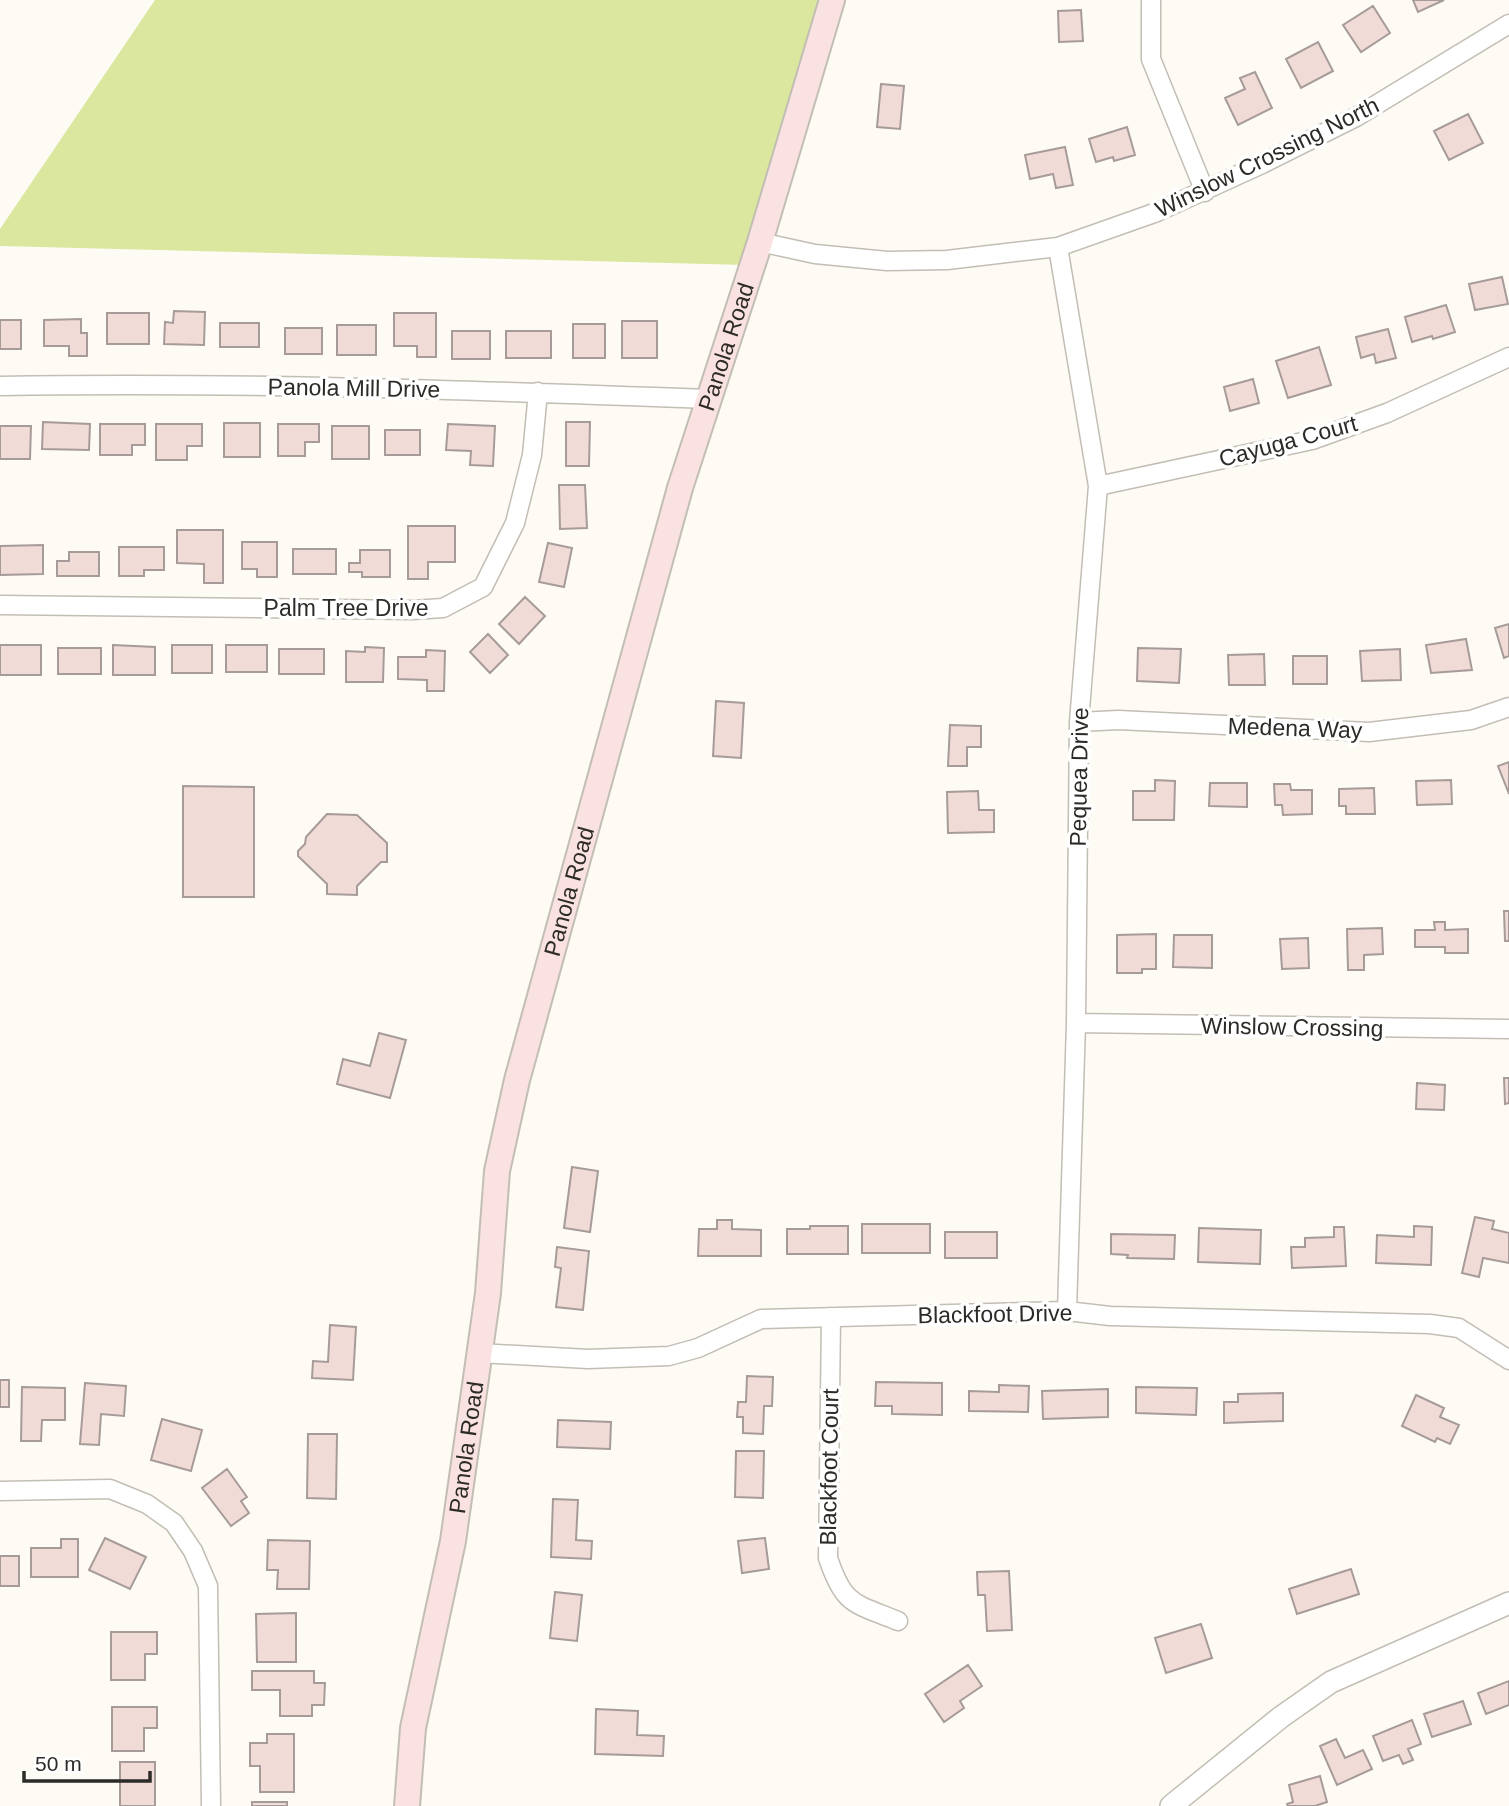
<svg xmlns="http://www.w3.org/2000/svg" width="1509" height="1806" font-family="Helvetica,sans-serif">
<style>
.green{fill:#dbe79e}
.building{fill:#f1dbd6;stroke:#a79b99;stroke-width:2}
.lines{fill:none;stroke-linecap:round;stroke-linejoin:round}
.minor-casing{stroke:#c2beb4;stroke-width:21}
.tertiary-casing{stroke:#c2beb4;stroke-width:24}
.secondary-casing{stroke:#c2beb4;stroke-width:28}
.minor{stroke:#fff;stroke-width:18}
.tertiary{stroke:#fff;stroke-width:21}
.secondary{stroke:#f9e2e1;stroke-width:24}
.labels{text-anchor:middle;stroke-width:7;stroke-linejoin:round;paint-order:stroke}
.street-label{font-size:23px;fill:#2d2b27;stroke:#fff}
</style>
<rect width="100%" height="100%" fill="#fefbf5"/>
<path class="green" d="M155,0H836L747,265L0,246V229Z"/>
<path class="building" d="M1413,0H1444L1418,12Z
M1373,6L1390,33L1361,52L1343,25Z
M1081,10L1083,41L1059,42L1058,11Z
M1318,42L1333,71L1301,88L1286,59Z
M1255,72L1272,108L1238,125L1225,98L1245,89L1240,78Z
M881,84L904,86L900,129L877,127Z
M1468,114L1483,143L1449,160L1434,131Z
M1127,127L1135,155L1114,161L1113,157L1096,162L1089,139Z
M1065,147L1073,185L1056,188L1053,174L1030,179L1025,155Z
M1502,277L1508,304L1475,310L1469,284Z
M1446,305L1455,332L1433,339L1432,336L1412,342L1405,317Z
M174,311L205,312L204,345L164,344L165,322L173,323Z
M107,313H149V344H107Z
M394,313H436V357H417V346H394Z
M81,319V333H87V356H69V346H44V320Z
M0,320H21V349H0Z
M622,321H657V358H622Z
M220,323H259V347H220Z
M573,324H605V358H573Z
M337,325H376V355H337Z
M285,328H322V354H285Z
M1388,329L1396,358L1376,363L1374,354L1361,358L1356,337Z
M452,331H490V359H452Z
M506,331H551V358H506Z
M1319,347L1331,385L1288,398L1276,361Z
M1253,379L1259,403L1230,411L1224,387Z
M43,422L90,424L89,450L42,449Z
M566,422H590L589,466H566Z
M224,423H260V457H224Z
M100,424H145V445H132V455H100Z
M156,424H202V446H187V460H156Z
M278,424H319V442H305V456H278Z
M448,424L495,426L493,466L470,465L471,451L446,450Z
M0,426H31L30,459H0Z
M332,426H369V459H332Z
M385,430H420V455H385Z
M559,485H585L587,528L560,529Z
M408,526H455V562H428V579H408Z
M177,530H223V583H204V564L177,563Z
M242,542H277V577H257V569H242Z
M548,543L572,548L564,587L539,582Z
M43,545V574L0,575V546Z
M119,547H164V570H144V576H119Z
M293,549H336V574H293Z
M360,550H390V577H362V572H349V563H360Z
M69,552H99V576H57V561H69Z
M525,597L545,616L519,644L499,624Z
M1509,624V656L1504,658L1495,628Z
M488,634L508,655L490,673L470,652Z
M1466,639L1472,670L1431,673L1426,645Z
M0,645H41V675H0Z
M113,645L155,647V675H113Z
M172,645H212V673H172Z
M226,645H267V672H226Z
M365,647L384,648L383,682H346V651L365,652Z
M58,648H101V674H58Z
M1138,648L1181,649L1179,683L1137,681Z
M279,649H324V674H279Z
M1400,649L1401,680L1362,681L1360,651Z
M426,650L445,651L444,691H427V680L398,679V657H426Z
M1264,654L1265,685H1229L1228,655Z
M1293,656H1327V684H1293Z
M716,701L744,703L741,758L713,756Z
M950,725L981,726V747H967V766H948Z
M1509,762V794L1498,766Z
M1155,780L1175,781L1174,820H1133V791H1155Z
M1451,780L1452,804L1417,805L1416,781Z
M1210,783H1247V807L1209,806Z
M1274,784H1290L1291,790H1312V814L1283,815L1282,805H1275Z
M183,786L254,787V897H183Z
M1374,788L1375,814H1346V806H1339V789Z
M978,791L979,810H994V832L948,833L947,792Z
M327,814L357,815L387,843V862H381L357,886V895L327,894V884L298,856V851L305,844L306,837Z
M1504,911H1509V941H1505Z
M1434,922H1445V930L1468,929V953H1445V947H1415V930H1435Z
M1382,928L1383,954L1364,955V970H1348L1347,929Z
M1156,934V969H1142V973H1117V935Z
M1174,935H1212V968L1173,967Z
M1308,938L1309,968L1282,969L1280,939Z
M379,1033L406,1040L390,1098L337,1084L343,1059L370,1066Z
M1504,1078H1509V1103L1505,1104Z
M1417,1083L1445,1085L1444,1110L1416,1109Z
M572,1167L598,1171L590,1232L564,1228Z
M1475,1217L1494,1221L1492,1229L1509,1233V1263L1483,1258L1479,1277L1462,1273Z
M717,1220H732V1229L761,1230V1256H698L699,1229H717Z
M862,1224H930V1253H862Z
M810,1226H848V1254H787V1229H810Z
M1414,1226L1432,1227L1431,1265L1376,1263L1377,1235L1414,1237Z
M1334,1227H1344L1346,1266L1292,1268L1291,1247H1305V1238L1334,1237Z
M1199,1228L1261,1230L1260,1264L1198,1262Z
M945,1232H997V1258H945Z
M1111,1234L1175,1235L1174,1259L1127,1258L1128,1255L1111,1254Z
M557,1247L589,1251L583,1310L556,1307L561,1268L555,1267Z
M330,1325L356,1327L353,1380L312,1378L313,1361L328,1362Z
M747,1376L773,1377L772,1406H764L763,1434L743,1433V1417H737L738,1402H746Z
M0,1380H9V1407H0Z
M876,1382L942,1383V1415L892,1414V1406H875Z
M85,1383L126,1386L124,1416L101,1414L99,1445L80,1444Z
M999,1385L1029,1386L1028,1412L969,1411V1391L999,1392Z
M22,1387L65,1388V1420H42L41,1441H21Z
M1136,1387L1197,1388L1196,1415L1136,1413Z
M1108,1389V1417L1043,1419L1042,1391Z
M1283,1393V1421L1224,1423V1402H1238V1394Z
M1416,1395L1444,1408L1440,1417L1459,1425L1450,1444L1437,1438L1435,1442L1402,1426Z
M162,1419L202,1430L191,1471L151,1460Z
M558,1420L611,1422L610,1449L557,1447Z
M308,1434H337L336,1499L307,1498Z
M736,1451H764L763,1498L735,1497Z
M227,1469L247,1497L241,1501L249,1513L231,1526L202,1488Z
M553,1499L578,1500L576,1540L592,1541L591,1559L551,1557Z
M105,1538L146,1557L130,1589L89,1570Z
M765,1538L769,1569L742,1573L738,1541Z
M61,1539H78V1577H31V1548H61Z
M268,1540L310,1541L309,1589H277L278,1570H267Z
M0,1556H19V1586H0Z
M1351,1569L1359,1594L1297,1614L1289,1589Z
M1009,1571L1012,1630L987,1631L985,1595H978L977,1572Z
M555,1592L582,1595L577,1641L550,1638Z
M296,1613V1662H257L256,1614Z
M1201,1624L1212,1658L1166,1673L1155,1638Z
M111,1632H157V1654H145V1680H111Z
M968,1665L982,1686L960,1701L964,1708L944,1722L925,1694Z
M252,1671H314V1683H325L324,1705H312V1716H280V1690H252Z
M1509,1681V1705L1486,1714L1478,1693Z
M1463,1701L1471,1724L1432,1737L1424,1714Z
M112,1707H157V1728H144V1751H112Z
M596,1709L638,1711L637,1735L664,1736L663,1756L595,1754Z
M1412,1720L1421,1744L1408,1749L1413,1760L1403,1764L1399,1755L1383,1761L1373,1736Z
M267,1734H294V1792H260V1766H250V1743H267Z
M1336,1739L1345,1758L1363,1750L1372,1769L1337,1785L1320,1746Z
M120,1762H155V1806H120Z
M1320,1776L1327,1802L1315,1806H1288L1287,1804L1293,1802L1289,1785Z
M252,1802H287V1806H252Z"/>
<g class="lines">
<defs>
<path id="minor" d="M1151,2V59L1205,192
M760,242L815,254L887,261L947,260L1058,247L1157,212L1262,164L1356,117L1509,24
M1058,247L1098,486L1079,722L1076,1023L1067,1311
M0,386C236,382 473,390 709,399
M1098,486L1312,440L1387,413L1509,357
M0,605L412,610L443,608L483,587L515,523L532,455L538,392
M1079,722L1118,720L1369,732L1471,720L1509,707
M1076,1023L1509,1029
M831,1317L828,1558C844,1606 854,1603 898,1621
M479,1353L588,1359L669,1356L698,1348L761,1319L1067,1311L1110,1316L1430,1324L1459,1328L1509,1360
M0,1491L110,1489L147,1504L174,1523L193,1551L208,1586L211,1806"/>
<path id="tertiary" d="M1171,1806L1281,1717L1331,1682L1509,1603"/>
<g id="secondary">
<path id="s1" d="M407,1806L413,1728L453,1541L488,1293L497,1171L517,1080L680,488L760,242L832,0"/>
</g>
</defs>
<use href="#minor" class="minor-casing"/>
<use href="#tertiary" class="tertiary-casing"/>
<use href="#secondary" class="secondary-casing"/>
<use href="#minor" class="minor"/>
<use href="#tertiary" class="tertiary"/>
<use href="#secondary" class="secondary"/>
</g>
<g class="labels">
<g class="street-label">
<text transform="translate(1267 157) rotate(-26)" y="8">Winslow Crossing North</text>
<text dy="8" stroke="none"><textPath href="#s1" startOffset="1498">Panola Road</textPath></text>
<text transform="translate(354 388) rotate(1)" y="8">Panola Mill Drive</text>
<text transform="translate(1288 441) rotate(-15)" y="8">Cayuga Court</text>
<text x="346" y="616">Palm Tree Drive</text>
<text transform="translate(1295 728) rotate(2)" y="8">Medena Way</text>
<text transform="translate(1079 777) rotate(-89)" y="8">Pequea Drive</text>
<text dy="8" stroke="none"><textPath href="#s1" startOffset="931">Panola Road</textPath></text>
<text transform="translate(1292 1027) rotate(1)" y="8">Winslow Crossing</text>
<text transform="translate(995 1314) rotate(-1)" y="8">Blackfoot Drive</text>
<text dy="8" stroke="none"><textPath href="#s1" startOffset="364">Panola Road</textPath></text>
<text transform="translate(829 1467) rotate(-89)" y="8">Blackfoot Court</text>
</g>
</g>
<path d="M24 1771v10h126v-10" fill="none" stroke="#2d2b27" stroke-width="3.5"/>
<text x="35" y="1771" font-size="21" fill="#2d2b27" stroke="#ffffff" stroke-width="5" paint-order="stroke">50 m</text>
</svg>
